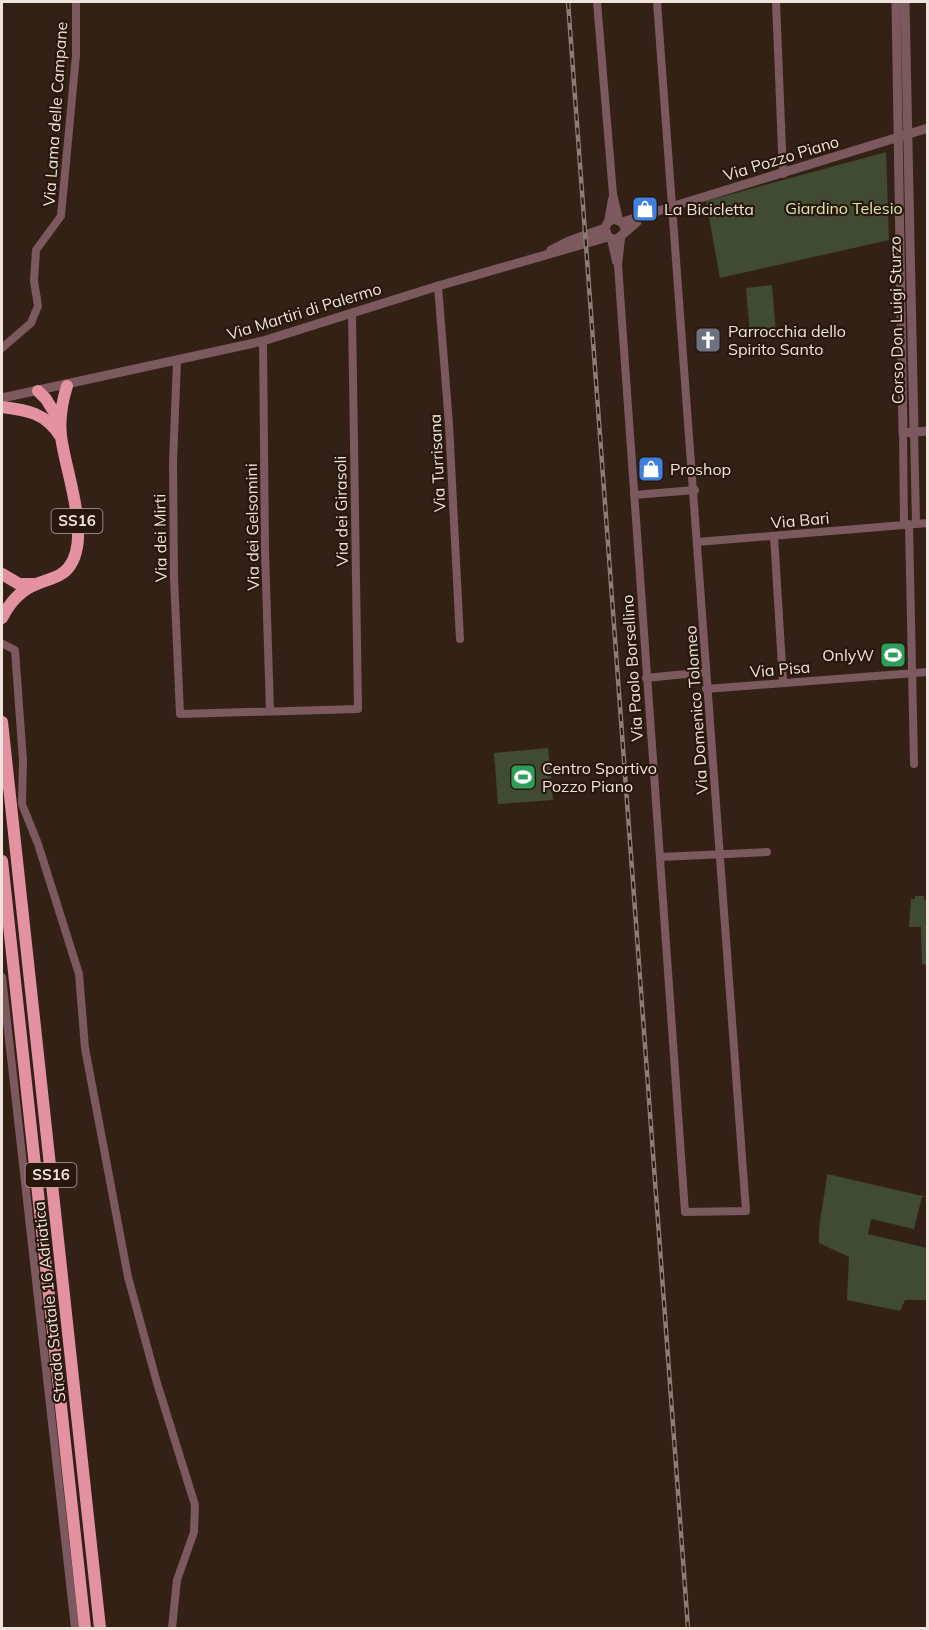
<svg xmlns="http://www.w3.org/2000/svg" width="929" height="1630" font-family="Mulish,sans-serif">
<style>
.green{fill:#414a32}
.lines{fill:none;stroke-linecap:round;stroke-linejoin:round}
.minor{stroke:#7c585f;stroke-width:8}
.tertiary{stroke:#7c585f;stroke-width:9}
.trunk{stroke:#e492a2;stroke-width:12}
.rail-casing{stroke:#8c7d73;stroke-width:4.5}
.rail{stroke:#29170c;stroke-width:2;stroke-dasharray:7;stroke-linecap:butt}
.labels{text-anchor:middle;stroke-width:4.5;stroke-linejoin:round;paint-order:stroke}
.shield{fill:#29170c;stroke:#b4a69d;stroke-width:1.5}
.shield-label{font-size:15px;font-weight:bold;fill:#efe3db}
.street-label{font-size:16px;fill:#efe3db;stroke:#29170c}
.park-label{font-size:16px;fill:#d5eab2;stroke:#29170c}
.poi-label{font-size:16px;fill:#efe3db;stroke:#29170c;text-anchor:start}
</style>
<rect width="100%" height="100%" fill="#332116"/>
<path class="green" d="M886,152L889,240L720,278L706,201Z
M772,285L776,333L750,335L746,288Z
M548,748L553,800L498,804L494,753Z
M915,896H924V900H927V965L922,964L921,927H909L911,899H915Z
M827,1174L927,1197H922L914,1229L871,1219L868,1234L927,1248V1300H905L900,1311L847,1300L849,1257L819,1243C818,1219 825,1198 827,1174Z"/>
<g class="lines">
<path class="minor" d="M597,2L613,194L619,220
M776,2L783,174
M608,222L612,199
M621,238L618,265L685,1212L746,1211L657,2
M611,239L616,261
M438,286L449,424L460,639
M263,341L265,551L270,711
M2,348L31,323L38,306L34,281L36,250L61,216L76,55V2
M177,361L173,462L174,578L180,714L358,709L352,313
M914,431L916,523
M903,433L904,524
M634,495L695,490
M909,524L914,764
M774,536L783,682
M697,542L928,523
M3,644L15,650L23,761L22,804L38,844L79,974L85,1048L128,1277L157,1383L195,1505L194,1532L177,1580L172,1628
M646,678L706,672
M706,689L928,672
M660,857L767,852
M2,977L75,1628"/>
<path class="tertiary" d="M896,2L903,433L928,431
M905,2L914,431
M622,222L928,128
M625,229L623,223L614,219L608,222L605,228L608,237L616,240L637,222
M551,250L569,241L605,228
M2,398L263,341L438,286L608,237"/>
<path class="trunk" d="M38,391L46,399L60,422
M2,407C27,410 46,413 60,436
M2,574L19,584H34
M2,618C10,602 20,590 37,584C48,579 62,577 69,567C92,537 65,471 61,436C59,419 62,402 67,386
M2,722L100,1628
M2,861L85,1628"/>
<defs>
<path id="rail" d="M568,2L688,1628"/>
</defs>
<use href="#rail" class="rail-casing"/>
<use href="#rail" class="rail"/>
</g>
<defs>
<symbol id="shop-square" viewBox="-11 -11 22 22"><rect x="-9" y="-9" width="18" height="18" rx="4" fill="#3f7fe0" stroke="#29170c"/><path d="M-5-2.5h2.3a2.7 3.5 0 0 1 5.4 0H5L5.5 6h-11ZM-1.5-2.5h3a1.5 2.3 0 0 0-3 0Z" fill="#fff"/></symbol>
<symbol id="church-square" viewBox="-11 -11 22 22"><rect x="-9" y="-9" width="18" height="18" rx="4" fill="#6b7280" stroke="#29170c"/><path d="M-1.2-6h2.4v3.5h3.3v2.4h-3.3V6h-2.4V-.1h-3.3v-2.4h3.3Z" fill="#fff"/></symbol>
<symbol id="stadium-square" viewBox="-11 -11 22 22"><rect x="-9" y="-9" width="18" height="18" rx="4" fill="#2e9e5b" stroke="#29170c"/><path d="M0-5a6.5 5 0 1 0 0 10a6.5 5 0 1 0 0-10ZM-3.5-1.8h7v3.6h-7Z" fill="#fff"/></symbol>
</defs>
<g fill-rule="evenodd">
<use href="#shop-square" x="630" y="194" width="30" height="30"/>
<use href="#church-square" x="693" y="325" width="30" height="30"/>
<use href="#shop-square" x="636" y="454" width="30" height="30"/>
<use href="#stadium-square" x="878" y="640" width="30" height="30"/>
<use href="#stadium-square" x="508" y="762" width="30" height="30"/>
</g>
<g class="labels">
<g class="shield">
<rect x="51.5" y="509" width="51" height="24" rx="4.5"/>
<rect x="25.5" y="1163" width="51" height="24" rx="4.5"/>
</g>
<g class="shield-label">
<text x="77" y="526">SS16</text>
<text x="51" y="1180">SS16</text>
</g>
<g class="street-label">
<text transform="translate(55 114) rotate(-86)" y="6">Via Lama delle Campane</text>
<text transform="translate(781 158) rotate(-17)" y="6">Via Pozzo Piano</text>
<text transform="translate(304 311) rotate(-17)" y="6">Via Martiri di Palermo</text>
<text transform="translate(896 320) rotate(-91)" y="6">Corso Don Luigi Sturzo</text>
<text transform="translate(437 463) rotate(-93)" y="6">Via Turrisana</text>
<text transform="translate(341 511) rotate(-91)" y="6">Via dei Girasoli</text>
<text transform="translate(800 520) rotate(-5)" y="6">Via Bari</text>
<text transform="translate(252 527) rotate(-91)" y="6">Via dei Gelsomini</text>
<text transform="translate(160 538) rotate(-91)" y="6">Via dei Mirti</text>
<text transform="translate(632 668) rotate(-94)" y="6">Via Paolo Borsellino</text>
<text transform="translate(780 669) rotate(-5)" y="6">Via Pisa</text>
<text transform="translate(696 710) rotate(-94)" y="6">Via Domenico Tolomeo</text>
<text transform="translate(49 1302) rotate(-96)" y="6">Strada Statale 16 Adriatica</text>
</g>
<g class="park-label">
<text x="844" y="214">Giardino Telesio</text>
</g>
<g class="poi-label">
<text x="664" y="215">La Bicicletta</text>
<text x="728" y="337">Parrocchia dello<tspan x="728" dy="18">Spirito Santo</tspan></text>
<text x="670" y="475">Proshop</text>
<text x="874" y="661" text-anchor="end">OnlyW</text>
<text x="542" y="774">Centro Sportivo<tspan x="542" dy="18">Pozzo Piano</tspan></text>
</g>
</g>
<rect width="929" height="1630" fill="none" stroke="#efe3db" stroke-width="6"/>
</svg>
